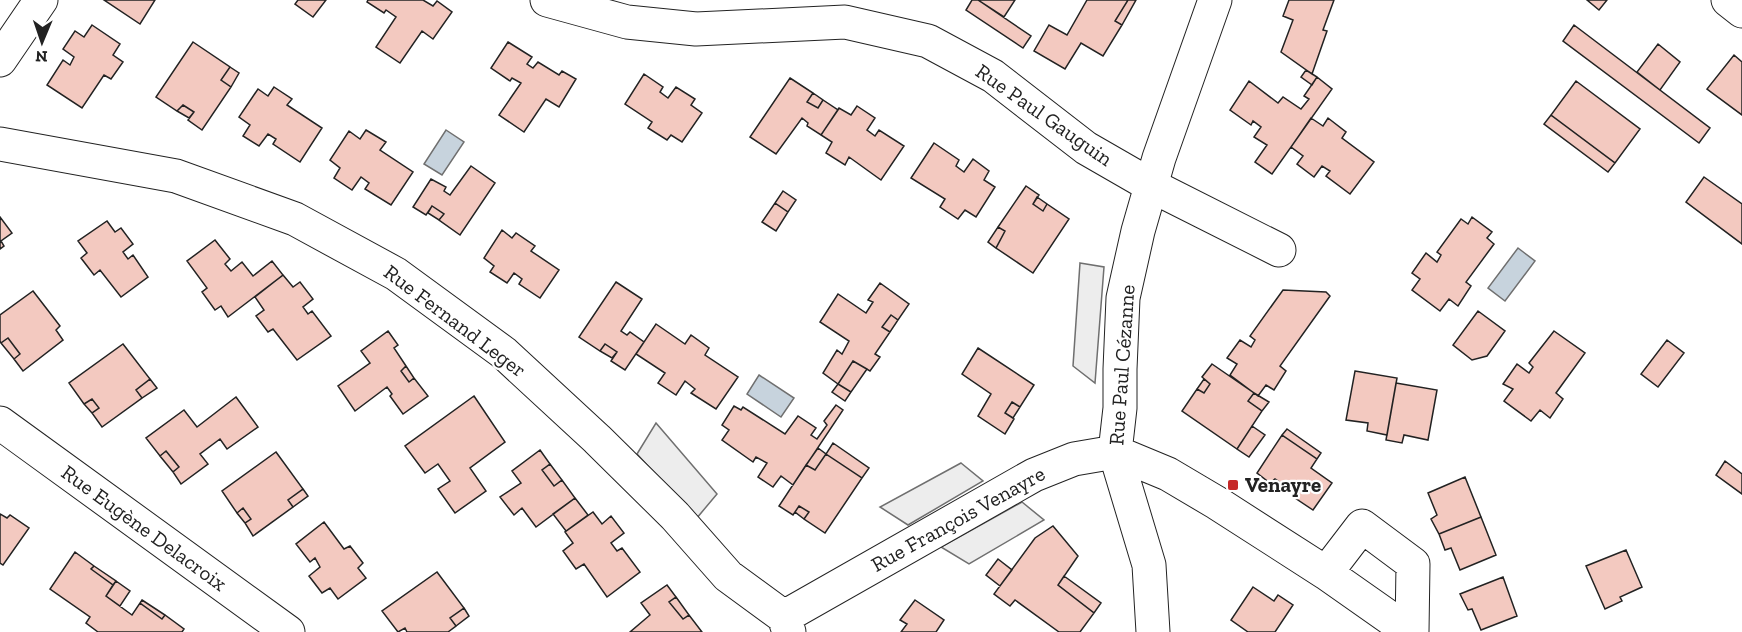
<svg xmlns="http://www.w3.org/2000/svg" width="1742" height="632" font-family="'Zilla Slab',serif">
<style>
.parking{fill:#ededed;stroke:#6f6f6f;stroke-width:1.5}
.water{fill:#c7d3dd;stroke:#6f6f6f;stroke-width:1.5}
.building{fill:#f3c9c0;stroke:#222;stroke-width:1.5}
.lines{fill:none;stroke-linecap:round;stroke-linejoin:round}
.minor-casing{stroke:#222;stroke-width:35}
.minor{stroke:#fff;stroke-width:33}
.poi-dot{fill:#c62828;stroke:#fff;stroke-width:2}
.labels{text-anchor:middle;stroke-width:4.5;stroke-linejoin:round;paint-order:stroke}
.street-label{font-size:21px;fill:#222;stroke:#fff}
.poi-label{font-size:21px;font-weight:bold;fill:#222;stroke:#fff;text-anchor:start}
</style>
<rect width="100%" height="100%" fill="#fff"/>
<path class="parking" d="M1080,263L1104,267L1095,383L1073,366Z
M656,423L717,494L696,519L637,454Z
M961,463L983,481L908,525L880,507Z
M1022,502L1044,520L969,564L941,547Z"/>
<path class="water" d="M446,130L464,142L442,175L424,164Z
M1518,248L1535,261L1505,301L1488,288Z
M759,375L794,398L781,417L747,394Z"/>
<path class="building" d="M104,0H155L140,24Z
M298,0H326L313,17L295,4Z
M368,0H423L433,6L437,1L452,12L433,39L422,31L400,63L376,47L396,17L386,10L384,13L367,2Z
M972,0H978L1031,36L1023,48L966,10Z
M978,0H1015L1004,17Z
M1087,0H1128L1115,21L1122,25L1103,56L1081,43L1065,69L1034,51L1049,25L1067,35Z
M1128,0H1136L1122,25L1115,21Z
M1289,0H1334L1323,30L1327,31L1312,74L1281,52L1293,20L1283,16Z
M1587,0H1607L1599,10Z
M92,25L120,44L113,55L123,62L111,79L104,75L82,108L47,85L63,60L70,65L74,57L63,49L75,31L84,37Z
M1574,25L1710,128L1699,143L1563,41Z
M193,42L230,67L221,80L231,87L202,130L188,120L194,112L183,105L177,111L156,97Z
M508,42L532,57L527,64L533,68L538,62L559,75L562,71L576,79L559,107L546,99L524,132L499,115L521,83L512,78L510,81L491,68Z
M1658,44L1680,62L1660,90L1637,72Z
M1734,55L1742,62V115L1707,89Z
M230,67L239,73L231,87L221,80Z
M1306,70L1317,77L1312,85L1301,77Z
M644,74L663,87L660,92L668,98L676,87L695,99L691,105L702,113L682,142L671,135L667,140L648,128L652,122L625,104Z
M1317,77L1332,89L1272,174L1255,162L1267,145L1254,137L1261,127L1253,121L1251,125L1230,110L1249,81L1278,103L1283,97L1301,109L1309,99L1304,96Z
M790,78L813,93L807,102L818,108L823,100L838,110L821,135L807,126L808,123L802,118L776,154L750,137Z
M1576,81L1640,129L1615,163L1551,115Z
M274,87L292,99L287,105L322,128L300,162L273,144L276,139L268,134L259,146L243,136L250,125L239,117L258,89L268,96Z
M813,93L823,100L818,108L807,102Z
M183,105L194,112L189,118L177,111Z
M857,106L875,118L867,130L875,136L879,130L904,146L881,180L849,157L845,165L826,153L832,142L821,135L839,108L851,115Z
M1551,115L1615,163L1608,172L1544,124Z
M1311,118L1323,126L1328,118L1346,132L1342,138L1374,162L1350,194L1326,176L1330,171L1322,166L1314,177L1297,164L1303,156L1291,147Z
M366,130L386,142L380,150L413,172L391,205L365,189L369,183L361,177L352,190L334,178L340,168L330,160L349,131L360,139Z
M934,143L959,160L956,166L964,172L973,159L989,171L984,180L995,187L976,217L965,210L958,219L940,207L945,199L911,178Z
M471,166L495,183L460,235L439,220L444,214L432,206L426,215L413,207L431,179L446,187L444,191L450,195Z
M1704,177L1742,204V244L1686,202Z
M1026,186L1039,195L1033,204L1043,211L1047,204L1069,219L1033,273L996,248L1005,231L998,227Z
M783,191L796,200L788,212L775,203Z
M1037,197L1047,204L1043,211L1033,204Z
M775,203L788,212L776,231L762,222Z
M432,206L444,214L439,220L428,213Z
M0,217L12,233L1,241L4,246L0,249Z
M1472,217L1492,232L1487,238L1494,244L1466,282L1471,286L1458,306L1449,299L1440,311L1412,290L1420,279L1412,273L1426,253L1437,262L1441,255L1437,252L1461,219L1468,224Z
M107,221L115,232L121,228L133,244L123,252L128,259L133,255L148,277L121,297L100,270L94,275L81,258L87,253L78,241Z
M998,227L1005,231L996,248L988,242Z
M502,230L512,238L516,233L535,246L531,251L559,270L540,298L519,284L522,279L514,273L507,283L490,272L494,266L484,258Z
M215,240L230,259L225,264L231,271L242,262L253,276L272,261L283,275L228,317L221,306L215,310L202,292L207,288L187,261Z
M283,275L293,287L300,282L313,299L303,307L308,314L312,311L331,336L297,360L273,329L268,332L256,316L264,310L255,297Z
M616,282L642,299L621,331L627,335L630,332L644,342L625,370L611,361L617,352L605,344L600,351L579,337Z
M880,283L909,304L898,320L891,315L882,327L890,332L875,354L880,357L870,371L853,361L838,384L823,373L837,350L842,354L849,341L820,322L838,294L866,313L873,302L868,300Z
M1283,290L1326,292L1330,296L1280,366L1286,371L1274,390L1266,385L1258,396L1230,375L1237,364L1227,358L1240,340L1251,347L1255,340L1250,336Z
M33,291L60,326L56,330L63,340L23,371L14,359L20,354L8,338L1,343L0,341V315Z
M1478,311L1505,331L1487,356L1472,360L1453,345Z
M891,315L898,320L890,332L882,327Z
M656,324L685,344L691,335L709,348L705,355L738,377L716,409L691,393L695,389L685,381L676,395L658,383L665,373L636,354Z
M388,331L398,345L394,348L406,366L401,371L409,382L414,378L428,396L403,414L390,396L392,394L387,387L355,411L338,386L370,363L361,351Z
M1554,331L1585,353L1556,393L1563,399L1550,418L1540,410L1531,421L1504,401L1513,389L1503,384L1517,364L1529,373L1533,367L1529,363Z
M8,338L20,354L14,359L1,343Z
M1667,340L1684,353L1658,387L1641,374Z
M123,344L150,379L136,390L142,398L102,427L92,413L99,408L92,399L84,404L69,383Z
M605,344L617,352L612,358L600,351Z
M978,348L1034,385L1020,407L1012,402L1005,413L1014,419L1005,434L978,416L991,394L962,374Z
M853,361L867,369L851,392L838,384Z
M1212,364L1254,393L1248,401L1262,411L1237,449L1182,411L1197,389L1204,393L1210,384L1202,377Z
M406,366L414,378L409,382L401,371Z
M1355,371L1397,378L1387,435L1367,431L1368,423L1346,420Z
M150,379L157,388L142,398L136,390Z
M1204,379L1210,384L1204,393L1197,389Z
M1396,383L1437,390L1428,440L1404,435L1402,443L1386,440Z
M838,384L851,392L845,401L832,392Z
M1254,393L1269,402L1262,411L1248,401Z
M474,396L505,442L470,468L486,491L455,513L438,489L450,481L438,464L425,473L405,446Z
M236,397L258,427L227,449L220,439L200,454L208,464L181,484L173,472L179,467L166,451L160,456L146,438L184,410L197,427Z
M92,399L99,408L92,413L84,404Z
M1012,402L1020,407L1013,418L1005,413Z
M836,405L843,410L793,485L781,476L773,487L758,477L767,463L756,457L753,462L722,440L729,430L722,425L734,406L741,410L743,407L785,434L798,416L816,428L811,435L817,439L827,425L824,421Z
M1252,426L1265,435L1249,457L1237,449Z
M1287,429L1321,453L1317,459L1282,435Z
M1282,435L1317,459L1311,468L1332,483L1313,510L1292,496L1294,492L1275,479L1270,483L1257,473Z
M833,443L869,468L862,478L826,454Z
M818,448L826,454L815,470L806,465Z
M540,450L550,464L542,470L554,486L562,480L575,498L536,527L522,508L514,515L500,497L521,483L512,471Z
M166,451L179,467L173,472L160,456Z
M276,452L303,489L288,500L293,507L253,536L245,523L251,519L243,508L237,513L222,491Z
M826,454L862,478L825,533L804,519L809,512L799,506L793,515L779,506L806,465L815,470Z
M1725,461L1742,474V494L1716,475Z
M550,464L562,480L554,486L542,470Z
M1465,477L1481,517L1439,534L1431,519L1437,515L1428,493Z
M303,489L308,496L293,507L288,500Z
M575,498L588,515L566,531L553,514Z
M799,506L809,512L804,519L795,512Z
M243,508L251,519L245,523L237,513Z
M593,512L602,524L611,516L624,533L611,543L617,551L622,548L640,572L607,597L584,564L576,569L563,551L573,543L565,532Z
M0,514L7,518L10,515L29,528L3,565L0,563Z
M1481,517L1496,555L1460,570L1451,548L1445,550L1439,534Z
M324,522L344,549L350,546L363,563L358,568L366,578L338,599L330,588L322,593L309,576L320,567L315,558L310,562L296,544Z
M1053,526L1078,556L1058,585L1094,613L1080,632H1059L1015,600L1010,606L994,594L1035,538Z
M1626,550L1642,587L1620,597L1622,601L1605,609L1586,566Z
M75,552L94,566L91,569L113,585L106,596L132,615L140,603L162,619L165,615L184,629L182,632H98L86,623L90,617L50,589Z
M998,559L1012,570L1000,586L986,575Z
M94,566L116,581L113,585L91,569Z
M437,572L464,608L450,618L456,626L448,632H407L405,628L398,632L382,611Z
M1064,576L1101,603L1094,613L1058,585Z
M1503,577L1517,616L1481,630L1472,609L1468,610L1460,594Z
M116,581L130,591L120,606L106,596Z
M667,585L676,597L669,602L683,619L689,615L702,632H630L650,615L641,603Z
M1253,587L1274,601L1278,595L1293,605L1275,632H1248L1231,620Z
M676,597L689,615L683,619L669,602Z
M142,600L165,615L162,619L140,603Z
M915,600L944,620L936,632H901L907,624L900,620Z
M464,608L469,616L456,626L450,618Z"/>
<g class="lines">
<defs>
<path id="minor" d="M547,0L627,22L696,29L845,22L928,41L993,76L1086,148L1152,186L1279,250
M1728,0L1742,11
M0,60L41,0
M0,144L176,176L295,219L396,274L504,353L597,439L675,516L728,576L784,617L789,632
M0,423L288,632
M1326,573L1362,526L1413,564L1412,632
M784,617L1034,475L1074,459L1115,452L1168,474L1217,503L1326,573L1410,632
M1153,632L1149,565L1115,452L1120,408V369L1123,298L1138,231L1159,158L1215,0"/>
</defs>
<use href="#minor" class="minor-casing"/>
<use href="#minor" class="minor"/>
</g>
<rect class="poi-dot" x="1227" y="479" width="12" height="12" rx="3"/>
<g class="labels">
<g class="street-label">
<text transform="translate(1044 115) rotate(35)" y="7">Rue Paul Gauguin</text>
<text transform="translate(455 321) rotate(37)" y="7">Rue Fernand Leger</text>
<text transform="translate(1122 365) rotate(-86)" y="7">Rue Paul Cézanne</text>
<text transform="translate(958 519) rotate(-29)" y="7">Rue François Venayre</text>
<text transform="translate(144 528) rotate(36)" y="7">Rue Eugène Delacroix</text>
</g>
<g class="poi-label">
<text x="1245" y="492">Venayre</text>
</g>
</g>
<g transform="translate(42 42) rotate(182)" stroke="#ffffff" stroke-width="4.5" paint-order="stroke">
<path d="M0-4.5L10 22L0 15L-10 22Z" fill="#222222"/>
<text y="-9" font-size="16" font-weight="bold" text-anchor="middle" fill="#222222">N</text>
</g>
</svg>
